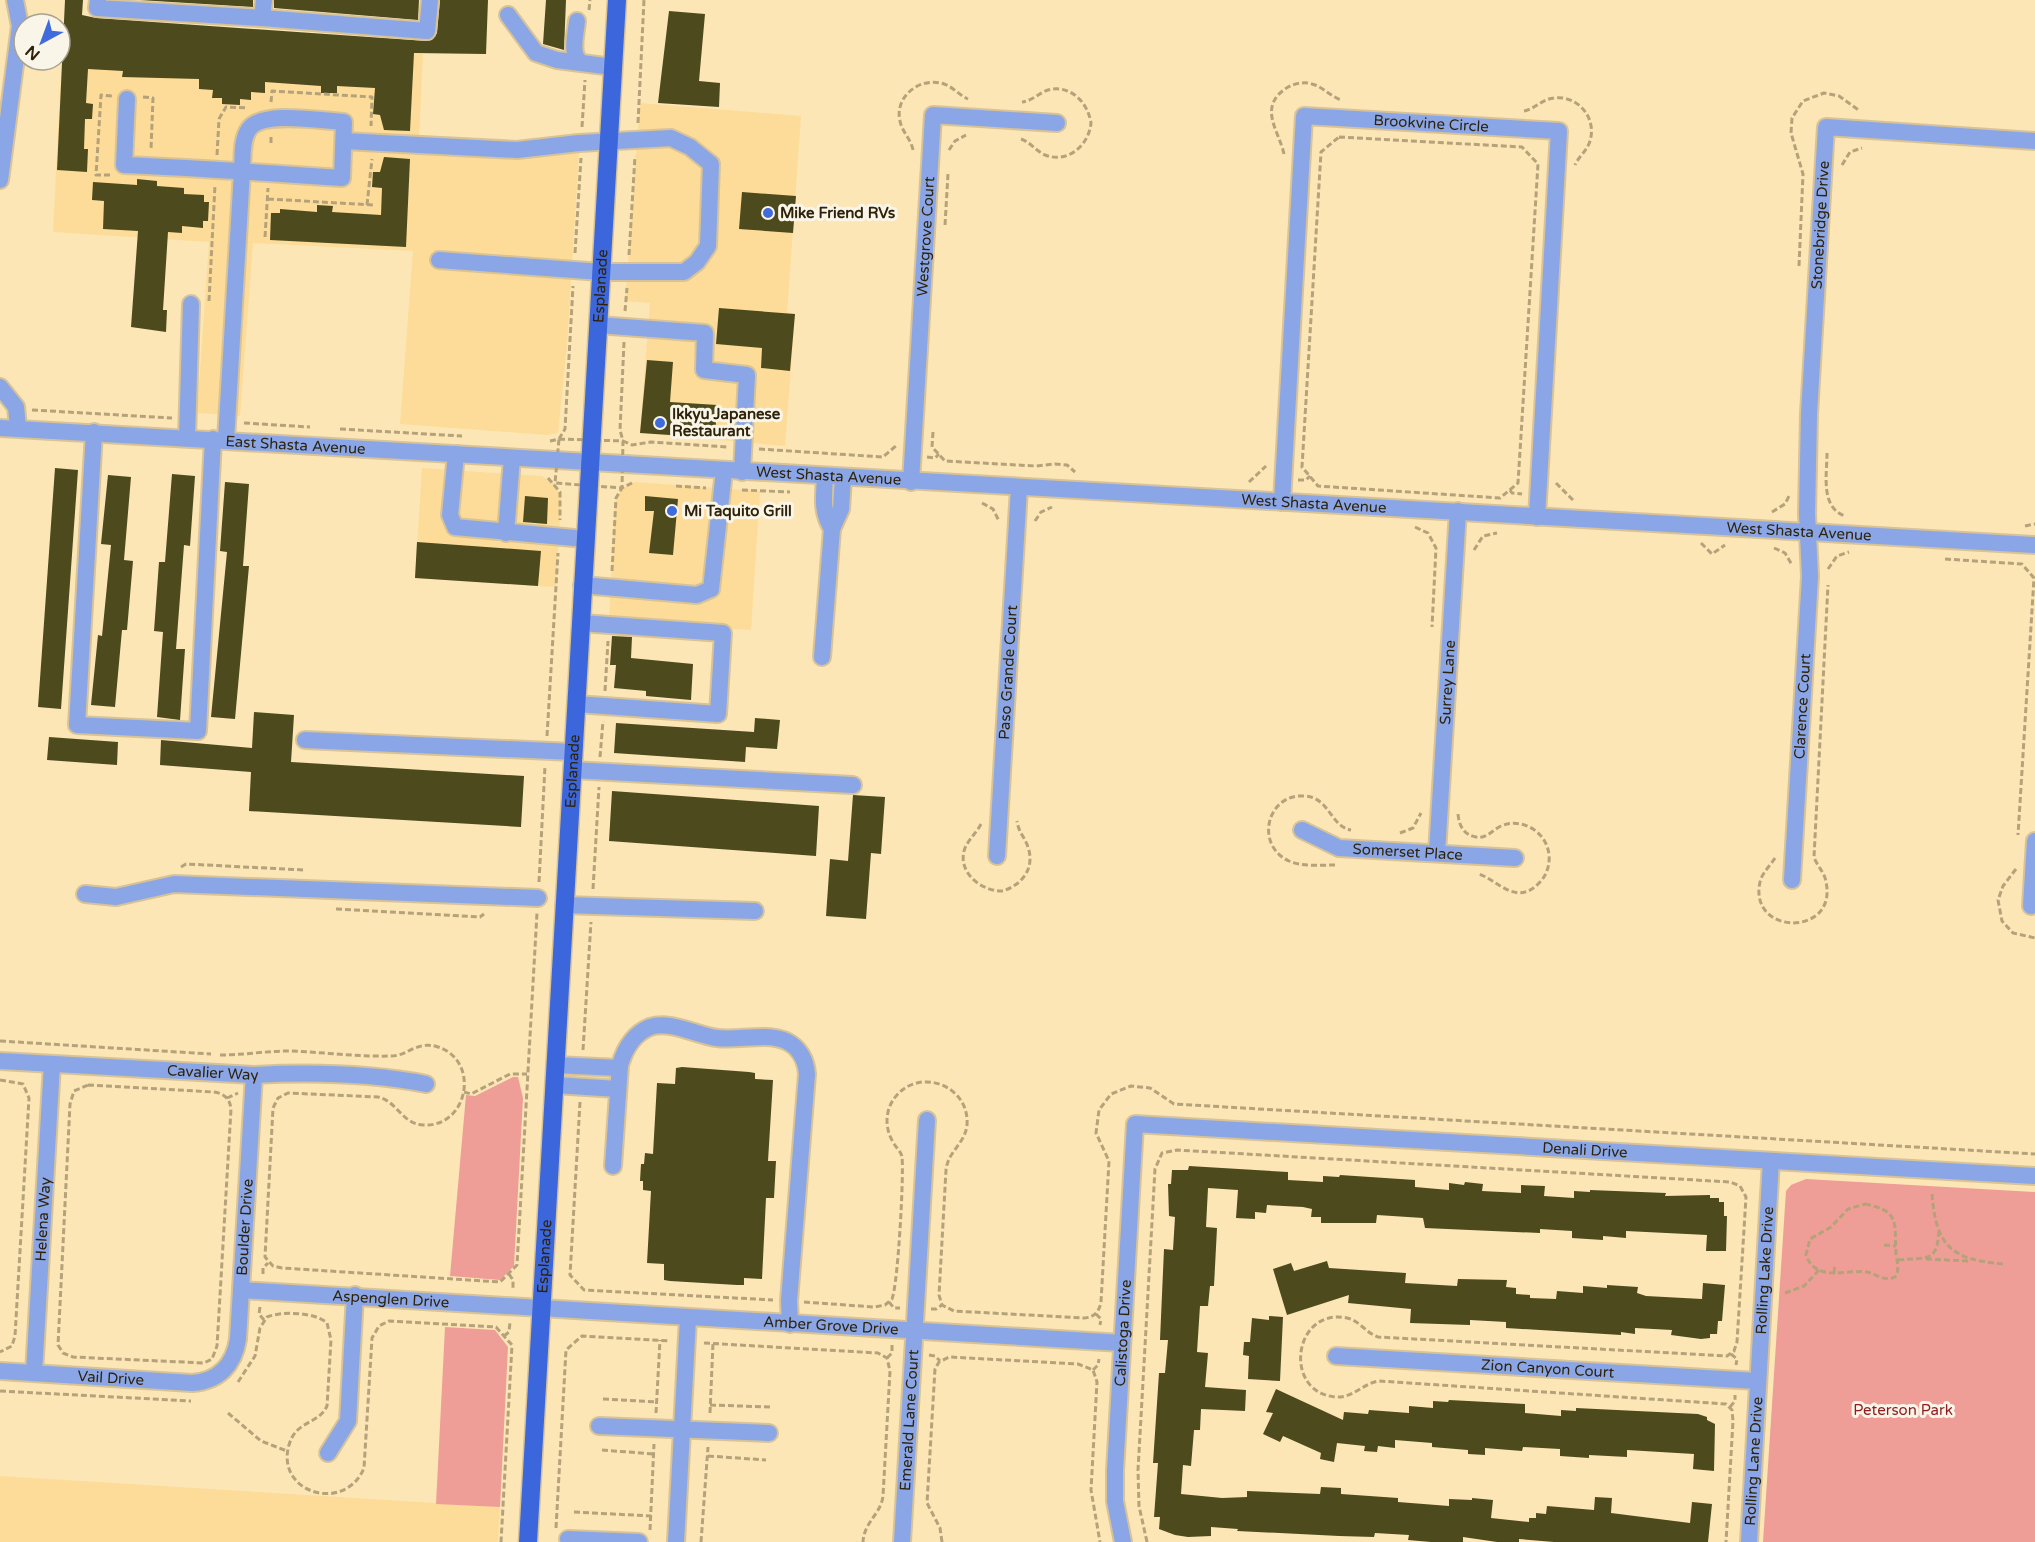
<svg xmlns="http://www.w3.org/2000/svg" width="2035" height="1542" font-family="'Varela Round',sans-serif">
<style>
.built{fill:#fcdc98}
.green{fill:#ee9e97}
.building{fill:#4d4a1e}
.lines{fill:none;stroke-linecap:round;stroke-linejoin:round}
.minor-casing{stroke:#d7c397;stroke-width:20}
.major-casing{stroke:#d7c397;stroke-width:21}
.path{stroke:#b5a27a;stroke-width:3;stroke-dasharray:6 3;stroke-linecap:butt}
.minor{stroke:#8aa6e6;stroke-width:16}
.major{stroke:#3c67dc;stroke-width:18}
.poi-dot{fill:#406bdd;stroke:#faf5e9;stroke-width:2}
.labels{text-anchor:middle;stroke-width:6;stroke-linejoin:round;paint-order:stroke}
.street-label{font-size:15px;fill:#2e230a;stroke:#faf5e9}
.poi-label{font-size:15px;font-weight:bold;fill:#2e230a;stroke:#faf5e9;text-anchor:start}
.park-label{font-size:15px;fill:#8e1b1e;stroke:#faf5e9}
</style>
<rect width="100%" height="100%" fill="#fce6b6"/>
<path class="built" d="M63,34L423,54L419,137L521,144L580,137L567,345L558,433L547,435L400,424L413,251L253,243L240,416L197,413L209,242L53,232Z
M640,103L801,116L787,313L795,314L785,446L640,433L650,303L625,301Z
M422,468L541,476L555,483L561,498L556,587L415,578Z
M634,482L760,491L751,630L609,621L615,503L622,488Z
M0,1476L500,1507L498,1542H0Z"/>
<path class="green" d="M513,1077H518L523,1098L514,1266L500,1280L450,1276L466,1095L475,1096Z
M1806,1179L2035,1192V1542H1763L1786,1191L1791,1185Z
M445,1327L495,1330L508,1347L500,1507L436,1504Z"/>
<path class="building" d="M65,0H83L82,15L96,18L426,41L432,40L437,33L440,0H488L486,54L414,53L410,131L384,130L380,115L373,114L375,88L337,86V93H321V86L265,82V93L251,92V100L240,99V105L222,104V98H212L213,90L199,89V79L122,77L123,71L88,69L86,103L93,104L92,119H85L84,149H88L87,172L57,170Z
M139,0H253V7Z
M274,0H419L418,20L274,8Z
M546,0H566L564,50L543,44Z
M669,11L705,14L699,81L720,83L719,107L658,103Z
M384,157L410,159L406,247L270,240L271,213H280V209L317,212V205L333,206L332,212L381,215L382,188L372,187L373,172H380Z
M137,179L157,181V186L184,188V194L204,195V202H209L208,221H203V228L182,226V233L168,232L163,310H167L166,332L131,327L138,231L103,229L104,201L92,200L93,182L137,185Z
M742,192L796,196L793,233L739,229Z
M719,308L795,314L790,371L761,368L762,348L716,344Z
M647,360L673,362L670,402L717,405L715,438L640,433Z
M55,468L78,470L61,709L38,707Z
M172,474L195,476L190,546L184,545L176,649H185L180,720L157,717L163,632L154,631L159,562H165Z
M108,475L131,477L124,560L133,561L127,630H122L115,707L91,705L98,635L102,636L111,545L101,544Z
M225,482L249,484L243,566H249L235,719L211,717L227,552L220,551Z
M525,496L548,498L547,524L523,522Z
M645,496L678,499L673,555L649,553L654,511H645Z
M417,542L541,551L538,586L415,578Z
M612,636L632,637L631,658L693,664L691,700L646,696V691L614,688L616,665H610Z
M254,712L294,715L291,762L524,776L521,827L249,811L251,772L160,765L161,740L252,748Z
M755,718L780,720L777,749L746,747L745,762L614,753L616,723L754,732Z
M49,737L118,742L117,765L47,760Z
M612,791L819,806L816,856L609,841Z
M853,795L885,797L881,854L871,853L866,919L826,916L830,859L848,861Z
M682,1067L749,1072L755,1073V1079L773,1080L768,1161H776L774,1198H766L762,1279L744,1278V1285H737L670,1281L664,1280V1264L647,1263L651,1191L643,1190V1181H640L641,1164H644L645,1153L653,1154L657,1083L675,1084L676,1068Z
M1189,1166L1288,1172V1180L1323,1182V1176L1339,1177L1340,1175L1415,1180V1187L1449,1190V1183L1464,1185L1465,1182L1483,1184L1482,1191L1521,1193V1185L1545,1186L1544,1196L1574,1198V1191L1590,1192V1190L1666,1193L1665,1196L1710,1195V1198H1719V1202H1724V1216H1727L1726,1251H1706L1707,1235L1626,1231V1238L1603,1236V1240L1572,1238V1231L1540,1229V1233L1425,1228L1423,1218L1377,1215L1376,1223H1321V1217H1311L1312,1209L1303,1207L1267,1205L1266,1213L1255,1212V1219L1236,1218L1238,1190L1208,1188L1206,1227L1217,1228L1214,1286H1210L1208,1306H1200L1197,1352L1208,1353L1205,1387L1246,1390L1245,1411L1201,1409L1200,1430H1194L1191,1466L1183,1465L1181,1494L1222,1498L1247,1497V1491L1320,1494L1321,1487L1341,1488V1494L1398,1498V1502L1449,1506V1499L1472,1500V1498L1493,1500L1491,1518L1529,1522V1518H1536V1513L1546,1514L1547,1506L1594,1510L1595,1497L1612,1498L1611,1513L1690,1523L1692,1502L1712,1504L1708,1542H1554L1519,1539V1542H1497L1463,1537V1542H1431L1408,1540L1409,1535L1375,1533L1374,1537L1339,1536L1237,1531L1238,1529L1211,1527V1536L1188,1537L1175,1535L1159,1529L1160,1517H1154L1158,1463H1153L1159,1373H1165L1168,1340H1160L1164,1249L1173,1250L1175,1217L1169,1216L1168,1184H1171L1172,1170H1188Z
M1327,1261L1329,1268L1406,1273L1405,1283L1457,1286L1458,1279L1507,1280L1506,1287L1516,1288V1294L1530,1295V1298L1556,1299L1557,1291L1583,1293V1286L1607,1288V1285L1638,1287L1637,1293L1646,1296L1702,1299L1703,1283L1725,1285L1722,1321H1718L1717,1334H1710V1338L1701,1339L1671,1335L1672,1330L1635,1328V1334L1621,1332V1335L1506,1328V1322L1470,1320V1325L1410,1323L1411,1309L1348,1303L1349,1295L1287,1315L1273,1269L1291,1263L1294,1271Z
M1269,1316L1283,1317L1280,1381L1248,1379L1249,1356L1243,1355L1244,1342H1250L1252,1318L1269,1320Z
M1276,1389L1343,1420L1344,1412L1368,1414L1369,1410L1409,1413V1406L1433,1408V1401L1448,1402L1449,1400L1525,1404V1413L1561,1416V1410L1576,1411V1408L1698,1414L1707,1417V1420L1715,1424L1714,1471L1693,1469L1694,1454L1627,1450V1457L1589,1455V1458L1560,1456V1449L1523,1447L1522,1451L1485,1448V1455L1468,1454V1450L1432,1447V1443L1395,1440V1448L1378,1446L1377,1452L1364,1451L1365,1446L1337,1443L1334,1462L1320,1459L1321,1453L1283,1436L1280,1442L1263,1434L1273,1413L1266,1412Z"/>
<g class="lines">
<defs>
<g id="minor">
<path d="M98,0L97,8L262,18"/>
<path d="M264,0L262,18L427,31L430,0"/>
<path d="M508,15L536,53L557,60L613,67"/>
<path d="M577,21C576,34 569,56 582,63"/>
<path d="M127,99L124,165C196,168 269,173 342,178L344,122C322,121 262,110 249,129C241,140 243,158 242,171L226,440"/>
<path d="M344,141L517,150L579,143L671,138L690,147L711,164L708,246L697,262L684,272H601L439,260"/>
<path d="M0,180L20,26L15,0"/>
<path d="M598,325L705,333L704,370L747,375L742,472"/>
<path d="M0,387L16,407L18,427"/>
<path id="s1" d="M0,428L2035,545"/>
<path d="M94,432L77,725L198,731L213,439"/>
<path d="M187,438L191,304"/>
<path d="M456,454L450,515L455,527L585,539"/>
<path d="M825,477C824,497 821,511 832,529L841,509L843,478"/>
<path id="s2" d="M911,482L933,115L1057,123"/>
<path id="s3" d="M1282,502L1304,116L1559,131L1537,517"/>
<path d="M506,533L512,458"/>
<path d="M582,585L697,595L711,589L724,471"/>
<path d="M822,657L832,529"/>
<path d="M576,704L718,714L723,633L581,623"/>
<path d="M305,740L573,752"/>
<path d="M572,770L853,785"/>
<path id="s4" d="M1302,830L1339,848L1515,858"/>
<path id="s5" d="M1437,853L1458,511"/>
<path id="s6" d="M997,856L1019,488"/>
<path id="s7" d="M1792,880L1810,576L1807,514L1809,414L1826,127L2035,141"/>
<path d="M85,894L116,897L174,884L538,898"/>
<path d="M564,905L755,911"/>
<path d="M2031,906L2035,841"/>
<path id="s8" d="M0,1061L254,1075C311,1072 369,1073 426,1084"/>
<path d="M555,1065L619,1068"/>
<path d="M554,1085L618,1089"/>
<path d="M613,1166L620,1065C625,1048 633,1034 650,1027C670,1020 696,1035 717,1038C739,1041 765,1032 786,1041C799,1047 806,1060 807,1074L789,1301L790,1324"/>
<path id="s9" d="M241,1290L1122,1343"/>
<path id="s10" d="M1336,1356L1757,1381"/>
<path id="s11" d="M0,1371L192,1383C219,1381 234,1365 238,1339L254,1075"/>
<path id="s12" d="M34,1373L52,1064"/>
<path d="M599,1426L769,1433"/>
<path d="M328,1453L348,1421L355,1295"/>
<path d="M568,1539L639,1542"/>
<path d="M676,1542L688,1318"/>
<path id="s13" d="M902,1542L927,1120"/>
<path id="s14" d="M1123,1542L1115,1501V1471L1135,1124L2035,1176"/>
<path id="s15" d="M1749,1542L1771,1161"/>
</g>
<g id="major">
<path id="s16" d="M528,1542L617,0"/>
</g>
</defs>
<use href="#minor" class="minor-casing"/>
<use href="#major" class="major-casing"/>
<path class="path" d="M589,10L590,0
M143,97L153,98L151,149
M271,102L272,91L372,97L371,126
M1524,111C1535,109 1542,99 1554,98C1578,95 1597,118 1590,141C1587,151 1579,156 1575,165
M638,123L644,0
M582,127L585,80
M1339,137L1522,147L1538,164L1518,483L1500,498L1318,486L1302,467L1321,152Z
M1021,139C1030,142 1036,151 1045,155C1068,164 1089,145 1091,123C1088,103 1071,84 1048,90C1039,93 1032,101 1022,102
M271,143V135
M913,150C911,139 902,132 900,121C894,96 921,76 944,84C953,87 959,95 968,99
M949,150L955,141L966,135
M1284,154C1279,131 1258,108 1285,89C1292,84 1303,81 1312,84C1323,87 1330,96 1341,100
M217,155L219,119L226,107L248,108
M1842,165L1850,152L1862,148
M110,175H96L101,95L112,96
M268,199L374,205
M367,205L372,159
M945,225L948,174
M265,237L268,188
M575,253L581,158
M629,255L635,156
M1799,266L1803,174L1791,133L1792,118L1803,101L1824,93L1839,96L1860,111
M209,301L215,185
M625,311L627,288
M624,342L620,430L623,441L632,445L651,442L728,447
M32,410L172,418
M244,423L310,427
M340,429L462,436
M933,432L932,447L945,461L1036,466L1055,464L1067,465L1075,472
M559,439L623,441L622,488L555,483Z
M550,441L559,439L565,429L573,286
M759,449L883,457L897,445
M1827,453C1827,475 1820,507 1845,516
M927,457L935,458L939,454
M548,478L560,492V520
M1298,480H1306L1310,476
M1249,482L1266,466
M1556,483L1574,501
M676,486L706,488
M742,490L790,492
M1510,490L1512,493L1522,494
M982,503L993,509L999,521
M1772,512L1785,504L1790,494
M1035,521L1041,512L1052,507
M2025,526L2035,524
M1415,527L1428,533L1436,548L1432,627
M1701,543L1712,554L1725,545
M1774,548L1785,553L1792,565
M1474,550L1483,536L1497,533
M1945,559L2022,564L2034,578L2018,835
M1828,569L1837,556L1849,552
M612,571L616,498L622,488L634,482
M605,691L608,641
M547,736L558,553
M600,757L603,721
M1458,814C1459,826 1464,835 1476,837C1487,839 1492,830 1501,826C1522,817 1547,832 1549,855C1550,864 1547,874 1541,881C1517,908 1499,881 1479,874
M981,824C977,832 969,839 965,848C956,872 982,892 1003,891C1023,884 1035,868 1028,847C1025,838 1018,831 1017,821
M1400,833L1413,828L1421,813
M1775,858C1770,866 1762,873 1760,882C1748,936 1838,937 1826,882C1825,873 1817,866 1814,857L1828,585
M1335,865C1321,865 1302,867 1289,861C1254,845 1267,793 1305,796C1330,798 1330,826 1351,830
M181,867L186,864L305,870
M2016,869L2003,886L1998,900L2002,921L2013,933L2035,938
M539,882L545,766
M593,889L599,787
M336,909L480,917L484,914
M0,1041L211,1054
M583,1050L591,922
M220,1055C243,1055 266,1051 289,1051C323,1052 357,1057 391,1056C408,1056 417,1040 438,1047C481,1061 468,1128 423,1125C402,1124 397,1101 378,1097L288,1093L278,1098L273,1108L265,1257L273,1266L282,1268L500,1282L517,1265L537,913
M0,1080L23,1084L29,1098L15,1336L12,1346L0,1352
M88,1085L213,1092C223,1093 230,1098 231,1109L217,1346L212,1359L204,1363L73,1357L63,1353L58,1345L70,1104L74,1091Z
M464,1092L471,1094L510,1074H527
M227,1098L238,1093
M580,1102L570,1275L584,1290L773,1300
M1932,1194C1936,1247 1952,1260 2004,1264
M1865,1204C1901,1211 1894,1224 1896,1253C1897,1262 1900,1269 1895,1277C1884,1282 1877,1274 1867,1272C1847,1269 1816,1283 1806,1255L1810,1239L1831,1227L1848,1209Z
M1884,1245L1896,1246
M1926,1259L1968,1261
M1898,1260C1927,1257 1938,1264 1939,1228
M1834,1273L1835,1264
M263,1274V1268L268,1263
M509,1274L513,1280V1289
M1785,1293L1804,1286L1819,1270
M804,1302L874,1307L885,1305L892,1299C898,1284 904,1176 902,1157C901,1151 896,1148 893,1142C884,1127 885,1108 897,1095C922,1067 970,1087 967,1125C965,1144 948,1151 946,1170L939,1295L942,1305L954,1311L1083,1318C1093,1318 1099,1313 1101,1302L1109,1161L1096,1133L1099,1110L1111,1094L1131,1086L1150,1088L1174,1104L2035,1154
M889,1302L894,1308H900
M260,1307L259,1314L264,1320
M931,1309H936L942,1305
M1096,1314L1101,1319L1100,1325
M504,1336L509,1332L510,1322
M704,1343L878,1353L887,1358L890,1371L883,1496C881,1514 864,1522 863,1542
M1731,1354L1737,1359L1736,1365
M929,1355L935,1356L940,1361
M887,1358L892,1353V1345
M1093,1370L1098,1365L1099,1359
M238,1382L255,1356L260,1328L267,1317C282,1311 315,1312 327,1323L331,1340L327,1406C318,1425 296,1420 289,1445C275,1493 345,1514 364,1468L372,1338L379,1326L389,1321L496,1327L512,1345L501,1542
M0,1391L191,1401
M603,1399L657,1402
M710,1405L771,1407
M1730,1407L1735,1401V1395
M228,1413L261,1441L287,1451
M656,1413L660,1340
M710,1413L713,1343
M602,1450L654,1454
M708,1456L766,1460
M574,1512L651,1516
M556,1528L566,1350L582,1336L670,1341
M650,1530L654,1444
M701,1542L708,1447
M942,1542L940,1528L927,1503L935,1369L939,1362L949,1357L1078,1364L1093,1370L1097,1382L1091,1490L1100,1542
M1147,1542L1139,1506L1138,1470L1155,1169L1162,1153L1177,1150L1730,1182L1740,1186L1746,1197L1737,1342L1734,1351L1727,1356L1378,1337C1366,1333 1360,1321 1347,1318C1293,1307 1282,1393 1336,1397C1354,1398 1363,1383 1379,1381L1726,1404L1732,1410L1733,1421L1726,1542"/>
<use href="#minor" class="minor"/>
<use href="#major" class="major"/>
</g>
<g class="poi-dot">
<circle cx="768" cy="213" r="6"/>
<circle cx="660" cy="423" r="6"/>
<circle cx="672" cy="511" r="6"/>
</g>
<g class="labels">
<g class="street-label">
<text dy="5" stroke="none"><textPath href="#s3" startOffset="514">Brookvine Circle</textPath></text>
<text dy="5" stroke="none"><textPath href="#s7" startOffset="656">Stonebridge Drive</textPath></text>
<text dy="5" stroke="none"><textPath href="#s2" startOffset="246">Westgrove Court</textPath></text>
<text dy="5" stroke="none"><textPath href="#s16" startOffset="1258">Esplanade</textPath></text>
<text dy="5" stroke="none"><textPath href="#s1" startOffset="296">East Shasta Avenue</textPath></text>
<text dy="5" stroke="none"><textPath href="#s1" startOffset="830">West Shasta Avenue</textPath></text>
<text dy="5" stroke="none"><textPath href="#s1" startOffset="1316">West Shasta Avenue</textPath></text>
<text dy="5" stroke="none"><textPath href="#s1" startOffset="1802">West Shasta Avenue</textPath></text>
<text dy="5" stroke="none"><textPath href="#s6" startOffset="184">Paso Grande Court</textPath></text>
<text dy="5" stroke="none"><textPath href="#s5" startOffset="171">Surrey Lane</textPath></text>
<text dy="5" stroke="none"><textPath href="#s7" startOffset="174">Clarence Court</textPath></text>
<text dy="5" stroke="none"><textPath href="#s16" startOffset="772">Esplanade</textPath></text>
<text dy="5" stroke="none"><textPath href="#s4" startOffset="110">Somerset Place</textPath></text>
<text dy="5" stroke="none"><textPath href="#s8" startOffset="213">Cavalier Way</textPath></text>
<text dy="5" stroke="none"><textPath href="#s14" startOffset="870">Denali Drive</textPath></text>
<text dy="5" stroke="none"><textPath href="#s12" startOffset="154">Helena Way</textPath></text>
<text dy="5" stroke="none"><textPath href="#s11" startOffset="374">Boulder Drive</textPath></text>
<text dy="5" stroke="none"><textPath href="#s16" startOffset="286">Esplanade</textPath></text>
<text dy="5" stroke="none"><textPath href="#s15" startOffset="272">Rolling Lake Drive</textPath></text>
<text dy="5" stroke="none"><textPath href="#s9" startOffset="150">Aspenglen Drive</textPath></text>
<text dy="5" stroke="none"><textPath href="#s9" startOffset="591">Amber Grove Drive</textPath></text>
<text dy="5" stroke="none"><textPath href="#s14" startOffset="210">Calistoga Drive</textPath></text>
<text dy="5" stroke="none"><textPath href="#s10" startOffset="212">Zion Canyon Court</textPath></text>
<text dy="5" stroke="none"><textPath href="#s11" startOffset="111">Vail Drive</textPath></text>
<text dy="5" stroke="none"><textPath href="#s13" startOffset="122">Emerald Lane Court</textPath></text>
<text dy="5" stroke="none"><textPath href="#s15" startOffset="81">Rolling Lane Drive</textPath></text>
</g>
<g class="poi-label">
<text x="780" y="218">Mike Friend RVs</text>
<text x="672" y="419">Ikkyu Japanese<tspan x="672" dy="17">Restaurant</tspan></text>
<text x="684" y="516">Mi Taquito Grill</text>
</g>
<g class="park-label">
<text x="1903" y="1415">Peterson Park</text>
</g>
</g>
<g transform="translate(42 42) rotate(221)"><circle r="28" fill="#faf5e9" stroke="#a8a190" stroke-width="1.5"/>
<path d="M0-4.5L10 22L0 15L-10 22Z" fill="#406bdd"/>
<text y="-9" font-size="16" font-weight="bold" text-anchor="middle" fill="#2e230a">N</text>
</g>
</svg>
